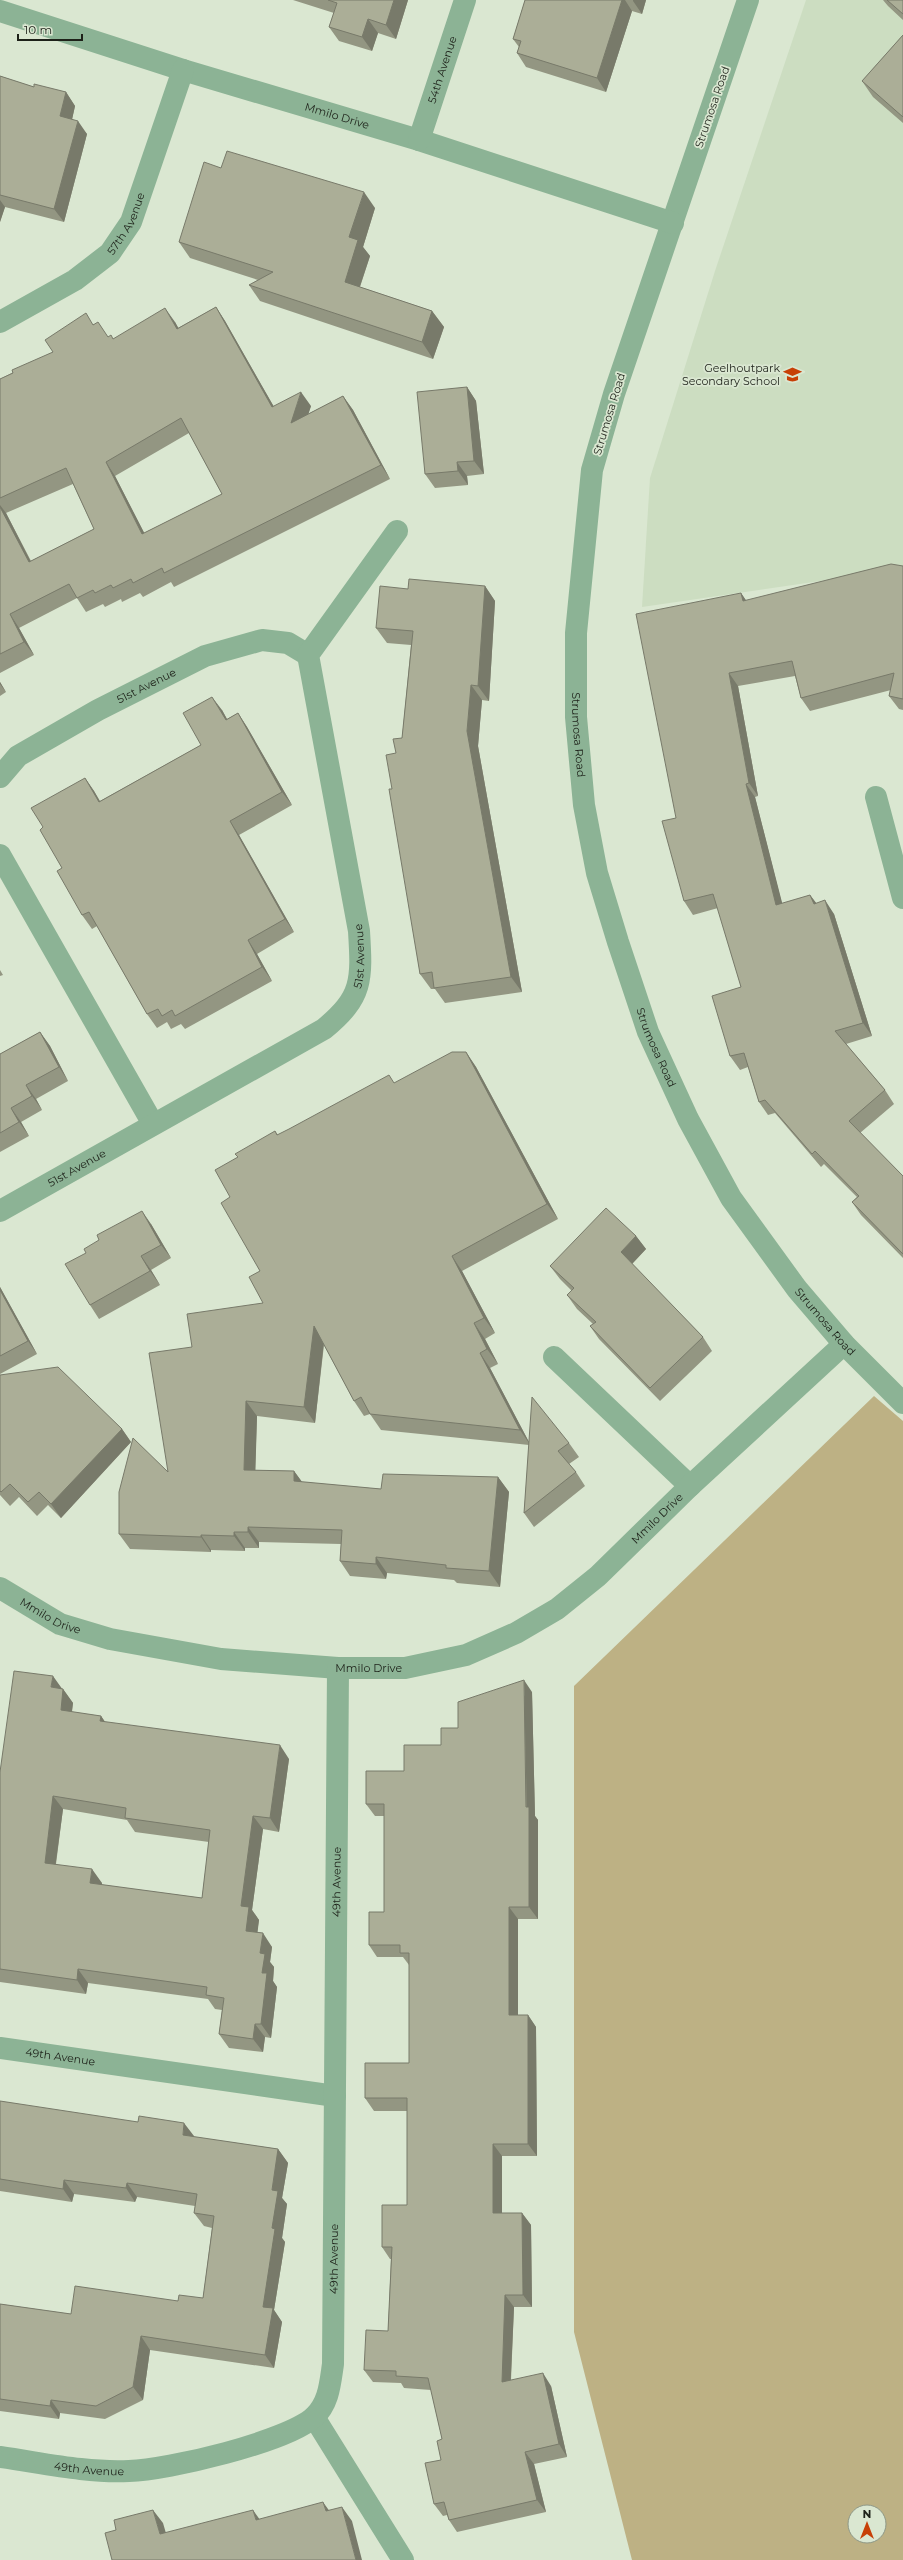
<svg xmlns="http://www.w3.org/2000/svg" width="903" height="2560" font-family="Montserrat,sans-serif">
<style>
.built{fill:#ccddc1}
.green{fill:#bdb184;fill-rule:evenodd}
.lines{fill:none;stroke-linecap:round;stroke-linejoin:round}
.minor{stroke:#8cb395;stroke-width:22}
.wall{fill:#939682;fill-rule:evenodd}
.shaded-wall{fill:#787a6a}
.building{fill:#abae97;stroke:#787a6a;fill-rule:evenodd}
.labels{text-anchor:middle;stroke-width:3.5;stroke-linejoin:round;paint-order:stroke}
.street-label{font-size:11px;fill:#1d2119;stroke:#dae7d1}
.poi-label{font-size:11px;fill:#1d2119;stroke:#dae7d1;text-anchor:end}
</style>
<rect width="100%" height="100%" fill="#dae7d1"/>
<path class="built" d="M806,0H903V569L642,607L650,478L715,271Z"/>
<path class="green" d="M874,1396L903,1421V2560H632L574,2332V1686ZM855,2512H879V2536H855Z"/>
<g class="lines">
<g class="minor">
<path id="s1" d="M748,0L614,394L592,470L576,633V717L584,805L597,873L618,942L648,1032L688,1119L731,1198L797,1289L844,1344L903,1403"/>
<path id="s2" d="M0,11L183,70L419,140L673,223"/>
<path id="s3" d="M419,140L465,0"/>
<path id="s4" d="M0,322L75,280L110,253L131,222L183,70"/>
<path id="s5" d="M0,777L18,756L98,710L205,656L262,640L288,643L308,655"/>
<path d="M876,797L903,898"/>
<path d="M0,855L153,1124"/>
<path id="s6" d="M0,1211L324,1029C363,997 362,980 359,931L308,655L397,531"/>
<path d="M554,1357L690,1486"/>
<path id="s7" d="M0,1588L60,1624L110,1639L221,1659L338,1668H405L466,1655L516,1633L557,1609L598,1576L690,1486L844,1344"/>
<path id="s8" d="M0,2048L335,2096"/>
<path d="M314,2417L403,2560"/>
<path id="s9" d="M0,2457C43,2463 86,2473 129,2471C168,2470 286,2442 314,2417C329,2403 330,2384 333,2364L338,1668"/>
</g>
</g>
<path class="wall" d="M293,0H408L396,39L378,33L372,51L339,41L329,27L334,13Z
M525,0H646L642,14L632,11L606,92L526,67L517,53L519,47L513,39Z
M883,0H903V20L888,6Z
M903,35V123L873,97L862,81Z
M0,76L34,87L66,92L75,106L72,119L87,134L64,222L5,207L0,222Z
M221,168L375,208L363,247L370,256L360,287L432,311L444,327L433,359L260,301L249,285L258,280L190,258L179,242Z
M216,307L225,321L274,407L311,406L308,414L343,396L353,410L390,479L174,587L171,582L143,597L140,593L122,602L121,599L105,607L103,604L86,612L77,598L19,628L34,655L0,673V379L53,352L94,324L108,337L113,339L175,322L178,328ZM189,433L222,494L144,533L115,476ZM73,484L94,529L31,561L6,513Z
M467,387L476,401L484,474L467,476L468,485L435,488L425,474Z
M903,566V710L899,709L889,696L891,690L810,711L801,698L795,676L738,686L758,796L755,797L782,904L810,895L816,903L834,914L872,1036L846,1044L885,1090L894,1104L860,1133L903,1176V1258L861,1215L852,1202L857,1197L824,1164L821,1167L775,1113L768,1115L759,1102L748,1067L740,1070L730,1056L741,987L718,908L693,915L684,901L741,593L746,601Z
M485,586L495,601L489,701L482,700L478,746L522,992L445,1003L435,989H431L420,974L392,789L396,753L402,738L411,645L387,643L376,628L408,589Z
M0,682L6,692L0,696Z
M222,710L227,719L238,713L247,727L292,805L239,835L294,932L257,954L272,981L185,1029L181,1024L171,1029L167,1022L157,1028L147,1014L97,926L92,929L82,915L62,868L43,827L85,778L94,791L100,801L201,745Z
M0,970L3,975L0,976Z
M40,1032L50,1046L68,1081L36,1099L42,1110L21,1122L29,1136L0,1152V1054Z
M466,1052L476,1067L558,1219L462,1271L495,1333L485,1339L498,1364L490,1368L529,1442L569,1443L579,1457L569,1464L576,1472L585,1486L534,1527L524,1513L529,1445L381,1430L370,1414L364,1416L354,1401L324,1345L315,1423L257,1416L255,1470L294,1471L302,1482L381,1489L498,1477L509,1492L500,1587L457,1583L454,1580L387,1573L386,1579L350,1576L340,1561L341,1544L259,1542V1548H245V1551L211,1550V1552L130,1549L119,1534L168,1472L192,1347L263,1303L260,1271L230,1197L238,1157L275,1131L278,1135Z
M151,1224L171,1258L151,1270L160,1285L99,1319L90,1305Z
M636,1236L646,1249L632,1264L703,1337L712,1351L660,1401L599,1339L590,1326L593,1324L577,1309L567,1295L572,1291L560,1279L550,1266Z
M0,1287L37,1354L0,1374Z
M0,1375L122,1429L131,1442L61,1518L48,1505L37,1516L19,1497L10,1506L0,1495Z
M62,1689H63L73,1703L72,1712L101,1716L105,1722L289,1759L279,1832L263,1829L252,1910L259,1920L257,1932L272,1947L270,1962L274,1967L273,1981L277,1987L271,2038L265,2037L263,2052L229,2048L219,2034L222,2010L215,2009L208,1999L88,1983L86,1994L0,1982V1772ZM63,1809L127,1820L135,1832L209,1842L202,1898L102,1885V1883L56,1864Z
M532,1692L535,1816L538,1820V1919H518V2015H528L536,2027L537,2156H502V2213H522L531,2225L532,2307H514L511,2380L551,2386L567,2457L534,2464L546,2512L457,2532L449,2520L447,2515L443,2516L434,2504L441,2460L442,2439L431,2390L404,2388L401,2383L373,2382L364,2370L388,2331L391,2259H390L382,2247L407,2205V2111H374L365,2098L409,2063V1965L403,1957H377L369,1945L384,1912V1816H375L366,1804L404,1771L441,1745L458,1728Z
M0,2101L194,2136V2137L278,2149L288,2163L282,2198L287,2204L282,2238L285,2242L274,2310L282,2322L274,2368L150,2350L143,2400L105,2419L60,2413L59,2419L0,2411V2304L71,2314L203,2298L212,2228L204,2226L194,2213L195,2206L137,2197L135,2202L74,2194L72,2202L0,2191Z"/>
<path class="shaded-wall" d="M394,0H408L396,39L386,25Z
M622,0H625L632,11L606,92L597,78Z
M633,0H646L642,14L633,1Z
M368,19L378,33L372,51L362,37Z
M66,92L75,106L70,129L60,116Z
M78,121L87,134L64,222L54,209Z
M364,192L375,208L363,247L370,256L356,298L345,282L349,237Z
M0,200L5,207L0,222Z
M216,307L225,321L282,421L272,407Z
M165,308L175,322L187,343L177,329Z
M432,311L444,327L433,359L422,342Z
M467,387L476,401L484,474L474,461Z
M301,392L311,406L301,437L291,423Z
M343,396L353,410L390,479L381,465Z
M106,462L115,476L152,548L142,534Z
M457,462L467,476L468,485L458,471Z
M0,505L6,513L38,576L29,562L0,507Z
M485,586L495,601L489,701L478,686Z
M741,593L750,606L743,601Z
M10,614L19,628L34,655L24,642Z
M729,673L738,686L758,796L749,783Z
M0,682L6,692L0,684Z
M471,685L482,700L478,746L522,992L511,977L467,731Z
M212,697L222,710L235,734L226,720Z
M238,713L247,727L292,805L282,792Z
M85,778L94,791L108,816L99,802Z
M746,784L755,797L786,918L776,905Z
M230,821L239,835L294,932L285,919Z
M810,895L820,908L814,904Z
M825,900L834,914L872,1036L863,1023Z
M248,940L257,954L272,981L262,967Z
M40,1032L50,1046L68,1081L59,1067Z
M466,1052L476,1067L558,1219L547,1204Z
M26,1085L36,1099L42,1110L32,1096Z
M11,1108L21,1122L29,1136L19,1122Z
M142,1211L151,1224L171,1258L161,1245Z
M636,1236L646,1249L631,1265L621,1252Z
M141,1256L151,1270L160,1285L150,1271Z
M452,1256L462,1271L495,1333L484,1318Z
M0,1287L37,1354L28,1341L0,1290Z
M474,1323L485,1339L498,1364L487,1349Z
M314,1326L324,1341L315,1423L304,1407Z
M480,1353L490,1368L531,1446L520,1430Z
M246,1401L257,1416L255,1485L244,1470Z
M122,1429L131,1442L61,1518L51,1504Z
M294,1471L305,1486L294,1481Z
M498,1477L509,1492L500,1587L489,1571Z
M248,1527L259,1542V1548L248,1532Z
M234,1532L245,1548V1551L234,1536Z
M201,1535L211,1550V1552L201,1537Z
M376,1557L387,1573L386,1579L376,1564Z
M53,1676L63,1690L51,1687Z
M524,1680L532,1692L535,1816L538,1820V1919L529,1907Z
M63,1689L73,1703L70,1724L61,1710Z
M101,1716L110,1729L100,1721Z
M280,1745L289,1759L279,1832L270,1818Z
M53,1796L63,1809L54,1876L45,1863Z
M253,1816L263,1829L252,1910L259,1920L256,1945L246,1931L241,1906Z
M92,1869L102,1883L100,1897L90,1883Z
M509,1907L518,1919V2027L509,2015Z
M263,1933L272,1947L270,1962L274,1967L273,1981L277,1987L271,2038L261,2024L262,1973L260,1953Z
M78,1969L88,1983L86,1994L77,1980Z
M528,2015L536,2027L537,2156L528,2144Z
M255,2024L265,2037L263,2052L253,2039Z
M184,2123L194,2136L192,2149L183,2135Z
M493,2144L502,2156V2225L493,2213Z
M278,2149L288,2163L282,2198L287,2204L282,2238L285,2242L274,2310L282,2322L274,2368L265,2355L263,2307L272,2228V2190Z
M64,2180L74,2194L72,2202L63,2189Z
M127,2183L137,2197L135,2202L126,2188Z
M522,2213L531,2225L532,2307L523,2295Z
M505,2295L514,2307L510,2395L502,2382Z
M141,2336L150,2350L143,2400L133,2387Z
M543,2373L551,2386L567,2457L559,2444Z
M51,2400L60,2413L59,2419L50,2406Z
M525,2452L534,2464L546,2512L537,2500Z
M323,2502L333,2516L326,2511Z
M342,2507L352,2521L362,2560H356Z
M153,2510L163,2523L170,2547L160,2534Z
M253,2510L263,2524L256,2520Z"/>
<path class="building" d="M328,0H394L386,25L368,19L362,37L329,27L337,3Z
M525,0H622L597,78L517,53L521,41L513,39Z
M887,0H903V14Z
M903,35V117L862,81Z
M0,76L34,87V84L66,92L60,116L78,121L54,209L0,195Z
M227,151L364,192L349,237L358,240L345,282L432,311L422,342L249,285L273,272L179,242L204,162L221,168Z
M216,307L272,407L301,392L291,423L343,396L381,465L164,573L162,568L133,583L131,579L113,588L111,585L95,593L93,590L77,598L69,584L10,614L24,642L0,654V507L29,562L94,529L66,468L0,498V379L13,373L12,370L53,352L45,340L86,313L93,325L98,322L108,337L111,335L113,339L165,308L177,329ZM181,418L222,494L142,534L106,462Z
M467,387L474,461L457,462L458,471L425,474L417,392Z
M891,564L903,566V699L889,696L894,673L801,698L792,661L729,673L749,783L746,784L776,905L810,895L814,904L825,900L863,1023L835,1031L885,1090L849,1121L903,1176V1254L852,1202L859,1196L815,1151L812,1154L765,1100L759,1102L744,1053L730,1056L712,996L741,987L713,894L684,901L662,821L676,818L636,614L741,593L743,601Z
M409,579L485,586L478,686L471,685L467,731L511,977L434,988L432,972L420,974L389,789H392L386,755L396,753L393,739L402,738L413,631L376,628L380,586L408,589Z
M212,697L226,720L238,713L282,792L230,821L285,919L248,940L262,967L175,1016L172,1010L162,1016L158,1009L147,1014L89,912L82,915L57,871L62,868L40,830L43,827L31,808L85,778L99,802L201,745L183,713Z
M40,1032L59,1067L26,1085L32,1096L11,1108L19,1122L0,1133V1054Z
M452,1052H466L547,1204L452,1256L484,1318L474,1323L487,1349L480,1353L520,1430L370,1414L361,1397L354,1401L314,1326L304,1407L246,1401L244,1470L294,1471V1481L381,1489L383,1474L498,1477L489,1571L446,1568V1565L376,1557V1564L340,1561L342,1530L248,1527V1532H234V1536L201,1535V1537L119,1534V1492L133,1438L168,1472L149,1353L192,1347L187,1314L263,1303L249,1277L260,1271L221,1203L230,1197L215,1170L238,1157L235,1154L275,1131L277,1135L289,1129L389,1075L394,1083Z
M606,1208L636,1236L621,1252L703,1337L650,1388L590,1326L596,1322L567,1295L574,1288L550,1266Z
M142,1211L161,1245L141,1256L150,1271L90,1305L65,1264L86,1253L84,1249L99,1240L97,1235Z
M0,1290L28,1341L0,1356Z
M58,1367L122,1429L51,1504L39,1492L28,1502L10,1484L1,1492L0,1491V1375Z
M532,1397L569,1443L558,1451L576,1472L524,1513Z
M14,1671L53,1676L51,1687L63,1689L61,1710L101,1716L100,1721L280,1745L270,1818L253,1816L241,1906L249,1907L246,1931L263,1933L260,1953L265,1954L262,1973H267L261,2024H255L253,2039L219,2034L224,1998L206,1995L207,1987L78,1969L77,1980L0,1969V1772ZM53,1796L126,1808L125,1818L210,1830L202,1898L90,1883L92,1869L45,1863Z
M524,1680L526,1807H529V1907H509V2015H528V2144H493V2213H522L523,2295H505L502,2382L543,2373L559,2444L525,2452L537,2500L449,2520L444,2502L434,2504L425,2463L441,2460L437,2441L442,2439L428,2378L396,2376V2371L364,2370L366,2330L388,2331L392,2247H382V2205H407V2098H365V2063H409V1953H400V1945H369V1912H384V1804H366V1771H404V1745H441V1728H458V1702Z
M0,2101L138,2122L139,2116L184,2123L183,2135L278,2149L272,2190L278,2191L272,2228L275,2229L263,2307L273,2308L265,2355L141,2336L133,2387L96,2406L51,2400L50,2406L0,2399V2304L71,2314L75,2286L178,2301L179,2295L203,2298L214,2216L194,2213L197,2194L127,2183L126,2188L64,2180L63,2189L0,2179Z
M323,2502L326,2511L342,2507L356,2560H112L105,2533L116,2530L114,2520L153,2510L160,2534L253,2510L256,2520Z"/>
<defs>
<symbol id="school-bare" viewBox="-9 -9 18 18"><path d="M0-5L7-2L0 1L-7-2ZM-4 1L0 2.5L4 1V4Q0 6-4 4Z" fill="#c74007" stroke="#dae7d1" stroke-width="2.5" paint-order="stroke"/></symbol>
</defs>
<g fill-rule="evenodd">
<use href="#school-bare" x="780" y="362" width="25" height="25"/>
</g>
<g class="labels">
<g class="street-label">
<text dy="4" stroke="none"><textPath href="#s3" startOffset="74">54th Avenue</textPath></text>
<text transform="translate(712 107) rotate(-71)" y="4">Strumosa Road</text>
<text dy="4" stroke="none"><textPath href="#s2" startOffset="353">Mmilo Drive</textPath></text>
<text dy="4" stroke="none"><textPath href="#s4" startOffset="164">57th Avenue</textPath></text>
<text transform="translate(609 414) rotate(-73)" y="4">Strumosa Road</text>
<text dy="4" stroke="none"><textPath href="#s5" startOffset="174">51st Avenue</textPath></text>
<text dy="4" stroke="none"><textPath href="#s1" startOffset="761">Strumosa Road</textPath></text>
<text dy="4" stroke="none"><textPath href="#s6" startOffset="457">51st Avenue</textPath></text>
<text dy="4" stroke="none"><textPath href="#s1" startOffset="1085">Strumosa Road</textPath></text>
<text dy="4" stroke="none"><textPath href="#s6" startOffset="88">51st Avenue</textPath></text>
<text dy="4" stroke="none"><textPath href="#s1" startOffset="1409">Strumosa Road</textPath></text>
<text dy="4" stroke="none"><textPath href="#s7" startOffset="719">Mmilo Drive</textPath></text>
<text dy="4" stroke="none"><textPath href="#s7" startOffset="58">Mmilo Drive</textPath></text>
<text dy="4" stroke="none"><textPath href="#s7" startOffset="383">Mmilo Drive</textPath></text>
<text dy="4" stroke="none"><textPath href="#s9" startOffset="864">49th Avenue</textPath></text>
<text dy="4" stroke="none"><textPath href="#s8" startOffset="61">49th Avenue</textPath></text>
<text dy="4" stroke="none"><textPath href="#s9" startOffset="487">49th Avenue</textPath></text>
<text dy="4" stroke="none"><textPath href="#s9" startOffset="90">49th Avenue</textPath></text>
</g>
<g class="poi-label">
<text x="780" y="372">Geelhoutpark<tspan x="780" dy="13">Secondary School</tspan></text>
</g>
</g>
<g transform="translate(867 2524)"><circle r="19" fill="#dae7d1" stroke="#8e9887"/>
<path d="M0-3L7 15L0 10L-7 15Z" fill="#c74007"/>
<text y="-6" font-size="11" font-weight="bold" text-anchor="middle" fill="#1d2119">N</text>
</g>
<path d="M18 34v6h64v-6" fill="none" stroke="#1d2119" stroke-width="2"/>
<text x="24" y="34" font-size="12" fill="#1d2119" stroke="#dae7d1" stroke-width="3" paint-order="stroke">10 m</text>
</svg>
